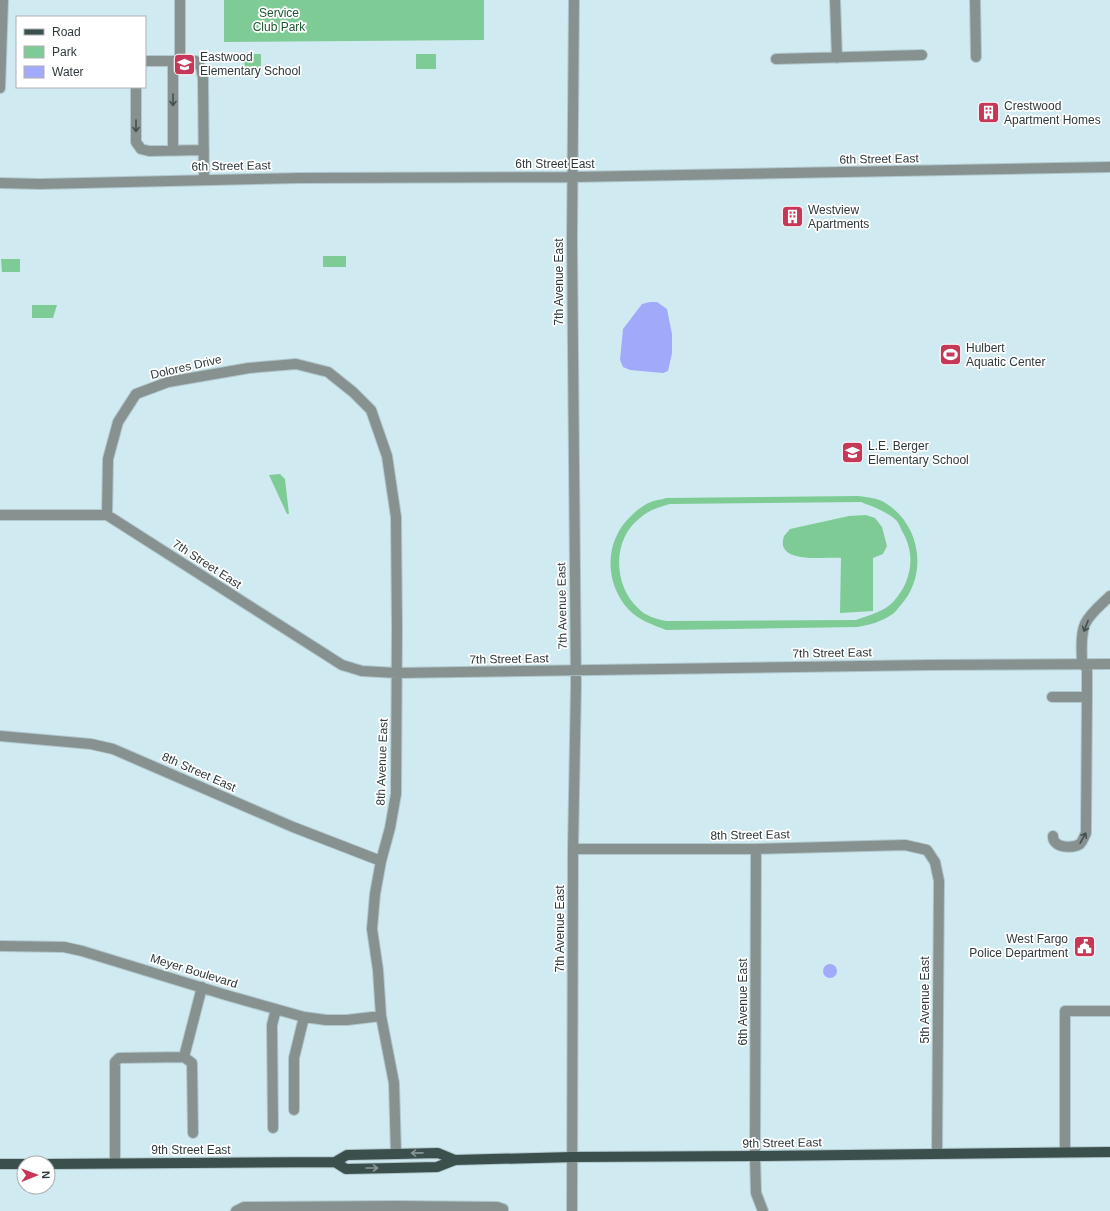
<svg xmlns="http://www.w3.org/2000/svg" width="1110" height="1211" font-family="Helvetica,sans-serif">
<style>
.green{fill:#7fcb95;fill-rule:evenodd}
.water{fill:#a0a9fa}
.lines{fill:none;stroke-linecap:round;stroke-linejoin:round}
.minor-casing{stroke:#b0c7cd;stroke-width:12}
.major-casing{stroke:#b0c7cd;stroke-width:12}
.minor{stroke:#879290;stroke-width:10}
.major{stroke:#3b4f4c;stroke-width:10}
.oneway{stroke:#444f50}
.oneway2{stroke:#899594}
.labels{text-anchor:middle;stroke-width:3.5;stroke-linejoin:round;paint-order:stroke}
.park-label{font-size:12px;fill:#1c5832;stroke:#fff}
.poi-label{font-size:12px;fill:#2e393b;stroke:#fff;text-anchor:start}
.street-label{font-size:12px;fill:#2e393b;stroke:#fff}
</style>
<rect width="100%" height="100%" fill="#d0eaf1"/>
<path class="green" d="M224,0H484V40L224,42Z
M244,54H261V74H245Z
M416,54H436V69H416Z
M323,256H346V267H323Z
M1,259H20V272H2Z
M32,305H57L53,318H32Z
M280,474L285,479L289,514H287L269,475Z
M858,496C866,497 875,498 882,501C921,522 929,575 900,606C897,609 895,613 891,615C881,622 869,625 857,627L666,630C653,625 639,620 629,610C604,583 604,541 631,516C636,511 643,505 651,502C655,500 661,500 666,498ZM861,502C873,507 886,511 896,520C899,523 900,527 902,531C916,554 912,581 894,601C884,612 869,615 856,620L666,621C656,619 645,616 638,608C613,585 612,539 640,518C649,510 659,507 670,504Z
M866,515L875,518L882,527L887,546L883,554L873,558V611L840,613L841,558C827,557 791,562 784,548C782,545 783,539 784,536L790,529L849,516Z"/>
<path class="water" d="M650,302H657L667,309L672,334V353L668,371L663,373L630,370L623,367L620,360L623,329L642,304Z
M823 971a7 7 0 1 1 14 0a7 7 0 1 1-14 0Z"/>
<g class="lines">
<defs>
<path id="minor" d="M180,0V61H196L201,68L203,78L204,180
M835,0L837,58
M975,0L976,57
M776,59L922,55
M145,61H178
M173,61V151
M136,87V142L141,149L149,151L204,150
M0,88L3,0
M0,183L40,184L300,178L573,177L1110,167
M0,515H107L342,665L362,671L397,673L929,665L1110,664
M107,515L108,459L118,422L136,394L168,382L249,368L296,364L328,372L353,392L371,410L387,456L396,517L397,629L396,794L390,828L381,861L375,894L372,929L378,970L381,1016L394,1083L396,1154
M1082,665C1082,652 1080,636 1085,624C1090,613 1102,604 1110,596
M1052,697H1087V665
M0,736L91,744L113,749L293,827L381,861
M1053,836C1053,838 1054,841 1055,842C1060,848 1074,848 1080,844C1083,841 1084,837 1086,833L1087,697
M573,849H756L905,845L927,850L935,862L939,881L937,1153
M756,849L755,1156L756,1193L763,1211
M0,946L64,947L82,951L226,995L304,1017L326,1020H347L381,1016
M184,1057L192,1063L193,1133
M294,1110V1058L304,1017
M273,1128L272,1025L276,1009
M1065,1152V1011H1110
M115,1163V1062L119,1058L184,1057L202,987
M236,1211L244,1207L395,1206L497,1207L503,1209V1211
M572,1211L573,849L576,685L572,238L574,0"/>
<path id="major" d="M335,1162L347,1155L396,1154L438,1153L455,1160
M0,1164H24
M48,1164L335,1162L346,1169L395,1168L437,1167L455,1160L573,1157L755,1156L1110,1152"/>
</defs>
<use href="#minor" class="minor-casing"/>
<use href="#major" class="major-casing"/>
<use href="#minor" class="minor"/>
<use href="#major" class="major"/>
</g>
<defs><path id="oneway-shaft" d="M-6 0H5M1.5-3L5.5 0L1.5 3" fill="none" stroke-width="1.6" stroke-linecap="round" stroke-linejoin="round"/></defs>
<g class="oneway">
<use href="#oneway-shaft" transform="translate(173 100) rotate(90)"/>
<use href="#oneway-shaft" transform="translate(136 126) rotate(90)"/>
<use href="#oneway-shaft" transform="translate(1086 626) rotate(111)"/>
<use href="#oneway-shaft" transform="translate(1083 838) rotate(-61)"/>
</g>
<g class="oneway2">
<use href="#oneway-shaft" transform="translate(417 1153) rotate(179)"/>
<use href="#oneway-shaft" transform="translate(372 1168)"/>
</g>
<defs>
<symbol id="school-square" viewBox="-11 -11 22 22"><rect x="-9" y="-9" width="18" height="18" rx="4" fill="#c73757" stroke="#fff"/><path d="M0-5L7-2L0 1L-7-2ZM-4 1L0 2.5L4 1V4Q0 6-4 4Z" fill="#fff"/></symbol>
<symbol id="building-square" viewBox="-11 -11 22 22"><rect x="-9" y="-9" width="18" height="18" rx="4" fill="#c73757" stroke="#fff"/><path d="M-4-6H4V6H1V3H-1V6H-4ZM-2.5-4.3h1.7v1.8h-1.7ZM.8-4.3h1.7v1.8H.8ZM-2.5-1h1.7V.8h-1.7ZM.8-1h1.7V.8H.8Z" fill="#fff"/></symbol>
<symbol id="stadium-square" viewBox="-11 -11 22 22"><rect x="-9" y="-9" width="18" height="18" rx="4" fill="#c73757" stroke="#fff"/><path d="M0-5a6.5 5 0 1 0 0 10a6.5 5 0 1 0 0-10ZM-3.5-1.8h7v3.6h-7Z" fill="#fff"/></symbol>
<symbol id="civic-square" viewBox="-11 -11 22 22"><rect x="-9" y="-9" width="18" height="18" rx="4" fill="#c73757" stroke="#fff"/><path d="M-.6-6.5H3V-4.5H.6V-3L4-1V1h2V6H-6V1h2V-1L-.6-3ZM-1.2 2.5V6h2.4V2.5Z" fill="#fff"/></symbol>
</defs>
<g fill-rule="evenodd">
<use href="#school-square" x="172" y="52" width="25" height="25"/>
<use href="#building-square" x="976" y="100" width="25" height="25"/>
<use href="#building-square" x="780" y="204" width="25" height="25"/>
<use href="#stadium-square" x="938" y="342" width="25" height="25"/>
<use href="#school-square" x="840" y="440" width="25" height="25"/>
<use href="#civic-square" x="1072" y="934" width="25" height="25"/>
</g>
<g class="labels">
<g class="park-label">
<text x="279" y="17">Service<tspan x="279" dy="14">Club Park</tspan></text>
</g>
<g class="poi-label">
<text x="200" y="61">Eastwood<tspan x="200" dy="14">Elementary School</tspan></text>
<text x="1004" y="110">Crestwood<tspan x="1004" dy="14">Apartment Homes</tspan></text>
<text x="808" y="214">Westview<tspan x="808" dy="14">Apartments</tspan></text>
<text x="966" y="352">Hulbert<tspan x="966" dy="14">Aquatic Center</tspan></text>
<text x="868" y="450">L.E. Berger<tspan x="868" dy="14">Elementary School</tspan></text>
<text x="1068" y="943" text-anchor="end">West Fargo<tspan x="1068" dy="14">Police Department</tspan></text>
</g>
<g class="street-label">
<text transform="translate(879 159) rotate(-1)" y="4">6th Street East</text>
<text x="555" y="168">6th Street East</text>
<text transform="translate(231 166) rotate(-1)" y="4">6th Street East</text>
<text transform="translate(559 282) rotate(-90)" y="4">7th Avenue East</text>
<text transform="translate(186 367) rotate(-13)" y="4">Dolores Drive</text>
<text transform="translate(207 564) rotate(33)" y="4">7th Street East</text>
<text transform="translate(562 606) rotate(-91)" y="4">7th Avenue East</text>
<text transform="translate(832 653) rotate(-1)" y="4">7th Street East</text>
<text transform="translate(509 659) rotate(-1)" y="4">7th Street East</text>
<text transform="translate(382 762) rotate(-88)" y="4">8th Avenue East</text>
<text transform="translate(199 772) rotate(24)" y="4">8th Street East</text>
<text transform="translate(750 835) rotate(-1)" y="4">8th Street East</text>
<text transform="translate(560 929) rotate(-90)" y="4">7th Avenue East</text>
<text transform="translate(194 971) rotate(17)" y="4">Meyer Boulevard</text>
<text transform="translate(925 1000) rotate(-90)" y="4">5th Avenue East</text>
<text transform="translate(743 1002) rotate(-90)" y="4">6th Avenue East</text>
<text transform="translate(782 1143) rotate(-1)" y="4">9th Street East</text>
<text x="191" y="1154">9th Street East</text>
</g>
</g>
<rect x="16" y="16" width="130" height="72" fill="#ffffff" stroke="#abb0b1"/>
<rect x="24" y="29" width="20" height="6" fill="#3b4f4c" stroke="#abb0b1"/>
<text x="52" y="36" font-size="12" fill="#2e393b">Road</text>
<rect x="24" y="46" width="20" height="12" fill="#7fcb95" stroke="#abb0b1"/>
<text x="52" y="56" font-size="12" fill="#2e393b">Park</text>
<rect x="24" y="66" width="20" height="12" fill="#a0a9fa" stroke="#abb0b1"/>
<text x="52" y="76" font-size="12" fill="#2e393b">Water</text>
<g transform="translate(36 1175) rotate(89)"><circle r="19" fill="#ffffff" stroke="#abb0b1"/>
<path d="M0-3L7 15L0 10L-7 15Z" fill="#c73757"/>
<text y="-6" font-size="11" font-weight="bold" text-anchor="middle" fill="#2e393b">N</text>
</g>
</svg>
